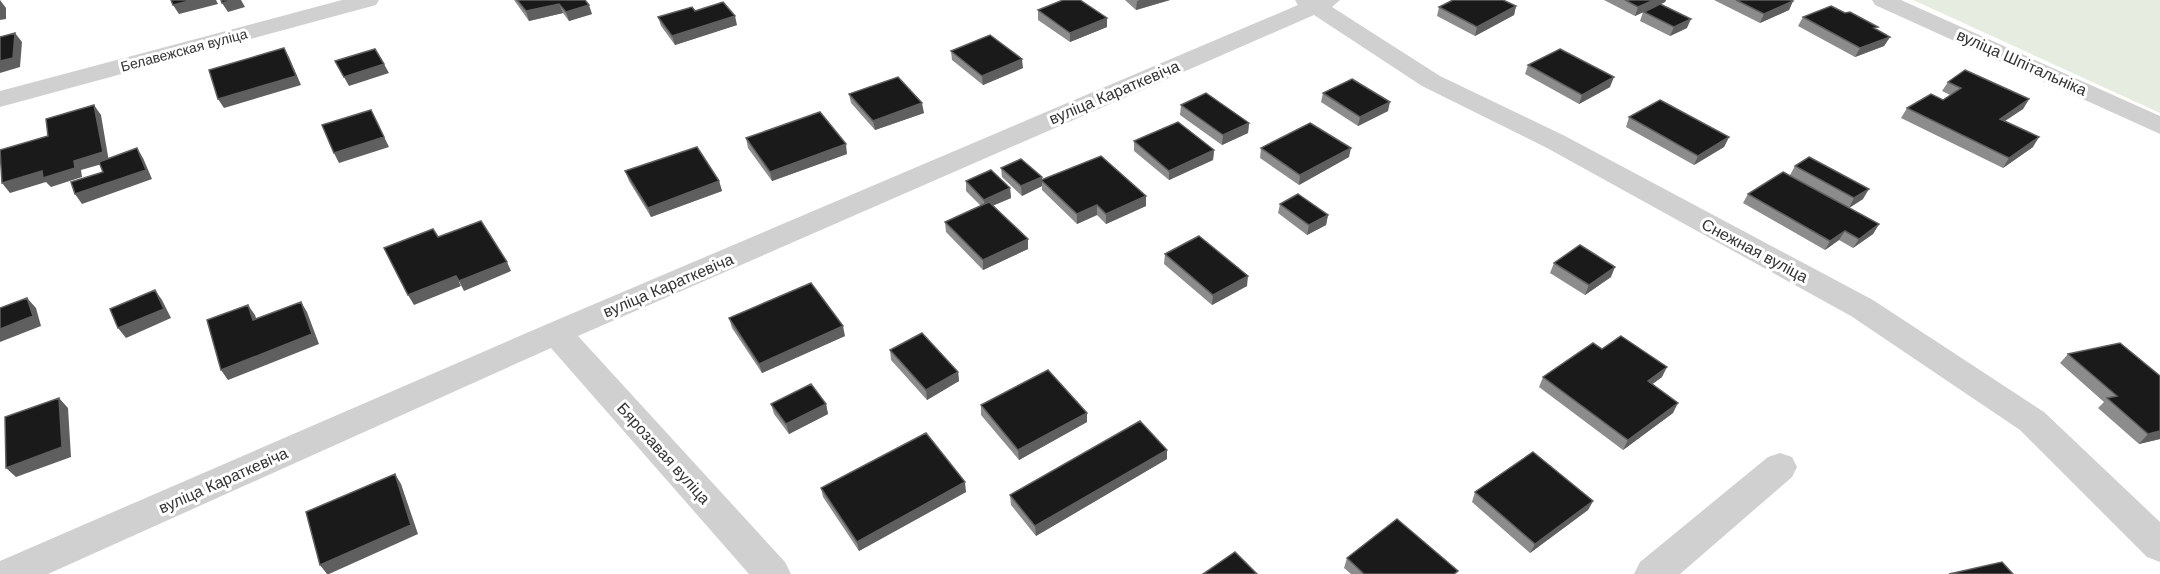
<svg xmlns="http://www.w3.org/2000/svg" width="2160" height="574" font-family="Helvetica,sans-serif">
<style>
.green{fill:#e6ecdf}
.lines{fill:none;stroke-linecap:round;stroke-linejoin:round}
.minor{fill:#d0d0d0;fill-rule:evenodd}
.wall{fill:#8c8c8c}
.shaded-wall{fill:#5f5f5f}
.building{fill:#1a1a1a;stroke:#5f5f5f;stroke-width:1.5}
.labels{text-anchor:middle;stroke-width:6;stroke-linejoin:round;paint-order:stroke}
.far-street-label{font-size:14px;fill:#333;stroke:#fff}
.street-label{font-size:16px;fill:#333;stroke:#fff}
</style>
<rect width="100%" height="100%" fill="#fff"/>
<path class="green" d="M1913,0H2160V113Z"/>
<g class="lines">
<path class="minor" d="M342,0H379L376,5L0,107V91Z
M1295,0H1340L1332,7L1440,76L1565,136L1873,300L2044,412L2160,522V562L2147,557L2020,430L1851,316L1547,148L1422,86L1314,15L578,336L785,562L791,574H749L551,348L48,574H0V561L545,325L1298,5Z
M1872,0H1901L2160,116V134L1875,5Z
M1780,453L1792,457L1797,467L1792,477L1680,574H1634L1640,562L1768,457Z"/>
</g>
<path class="wall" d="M514,0H585L592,14L569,21L563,13L529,21Z
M1125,0H1170L1136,10Z
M1604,0H1666L1665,2L1661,4L1687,28L1670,36L1640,21L1643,12L1635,16Z
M1714,0H1791L1793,1L1789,10L1760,23Z
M1516,6L1514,15L1475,36L1437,16L1439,7Z
M1038,10L1107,18V27L1070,42L1038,20Z
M695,11L737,25L675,45L661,26L658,17Z
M1845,13L1890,37L1884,46L1855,57L1798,26L1803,17Z
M951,51L1023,68L983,85L952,60Z
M1528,65L1610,87L1579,104L1525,74Z
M1948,82L2029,99L2023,109L2005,121L2033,147L2003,168L1901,118L1907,108L1943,100L1950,95L1942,91Z
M1323,93L1388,111L1358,126L1321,102Z
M849,94L924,113L875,130L851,103Z
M1181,105L1249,123L1248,133L1222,145L1180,115Z
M1629,117L1729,137L1724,147L1694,165L1626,127Z
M746,138L847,154L772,181L748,148Z
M1134,141L1214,150L1213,160L1169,180L1134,151Z
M1261,148L1349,157L1299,185L1260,158Z
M1795,166L1863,199L1849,208L1879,224L1873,234L1853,248L1839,240L1825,250L1743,203L1748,194L1790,175Z
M1001,168L1042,177V180L1146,206L1106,224L1097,215L1077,224L1042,190V186L1022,196L1002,177Z
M625,171L719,181L722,191L651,217L629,181Z
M966,181L1010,188L1011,198L992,206L1028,249L983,270L946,232L945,222L981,206L966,191Z
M1280,204L1328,215L1326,225L1307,235L1278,213Z
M1165,254L1247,286L1212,305L1164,264Z
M1554,263L1611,277L1585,295L1550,273Z
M729,318L845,336L762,373L732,328Z
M1602,349L1662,377L1652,384L1673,413L1623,450L1539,387L1543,377Z
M890,350L958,372L959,381L927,400L891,360Z
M2068,354L2160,376V439L2139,444L2098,408L2104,402L2060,363Z
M771,404H826L828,414L789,434L774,414Z
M981,405L1087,422L1019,460L981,415Z
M1167,450V459L1036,536L1011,505L1010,495Z
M821,488L966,492L859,551L823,497Z
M1475,492L1593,501L1588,510L1530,553L1472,502Z
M1347,558L1457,574H1351L1344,568Z"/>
<path class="shaded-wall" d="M0,0L6,8V19L0,20Z
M193,0H216L218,4L179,14L173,5Z
M234,0H241L245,7L228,12L222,3Z
M1140,0H1170L1136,10L1137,1Z
M1654,0H1666L1665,2L1635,16L1638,7Z
M1793,1L1789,10L1760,23L1764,14Z
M559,4L563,13L529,21L526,11Z
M589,5L592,14L569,21L566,12Z
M1516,6L1514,15L1475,36L1477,27Z
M735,16L737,25L675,45L672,36Z
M1107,18V27L1070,42V33Z
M1691,19L1687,28L1670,36L1674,27Z
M15,33L22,42L20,67L0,73V61Z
M1890,37L1884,46L1855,57L1860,48Z
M284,48L289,57L301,85L224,108L218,99Z
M1022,59L1023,68L983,85L982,76Z
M384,64L389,73L349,86L344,77Z
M1614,77L1610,87L1579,104L1582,95Z
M2029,99L2023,109L1994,128L2000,119Z
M1390,102L1388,111L1358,126L1360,117Z
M922,103L924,113L875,130L873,121Z
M94,105L101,115L109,162L81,170L82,177L51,187L46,182L10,193L2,183L74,161Z
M371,110L389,147L339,163L334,153Z
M1249,123L1248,133L1222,145L1223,135Z
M1729,137L1724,147L1694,165L1698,156Z
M2039,137L2033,147L2003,168L2009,158Z
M846,144L847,154L772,181L770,172Z
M137,148L143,158L152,179L82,204L75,194Z
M1351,148L1349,157L1299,185L1300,175Z
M1214,150L1213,160L1169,180V171Z
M1042,177V186L1022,196L1021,186Z
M719,181L722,191L651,217L648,208Z
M1010,188L1011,198L985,209L984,200Z
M1869,189L1863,199L1849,208L1854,198Z
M1146,196V206L1106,224V214Z
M1097,205V215L1077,224V214Z
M1328,215L1326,225L1307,235L1309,225Z
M1879,224L1873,234L1853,248L1859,239Z
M1845,231L1839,240L1825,250L1830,241Z
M1028,239V249L983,270V260Z
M507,262L511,271L464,291L459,281Z
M1615,267L1611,277L1585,295L1589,285Z
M456,276L461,286L414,305L408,295Z
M1248,276L1247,286L1212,305L1213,295Z
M155,290L162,300L171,318L126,338L118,328Z
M27,298L36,308L41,326L0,342V329Z
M301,302L307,312L319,344L228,380L221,370Z
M248,305L255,315L260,330L253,320Z
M843,326L845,336L762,373L759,364Z
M1667,367L1662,377L1643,391L1648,381Z
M958,372L959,381L927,400L926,390Z
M59,398L68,408L71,457L16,477L6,468Z
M1678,403L1673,413L1623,450L1628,440Z
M826,404L828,414L789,434L786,424Z
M1087,413V422L1019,460L1018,450Z
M2160,431V439L2139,444L2148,434Z
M1167,450V459L1036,536L1035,526Z
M395,474L401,484L418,534L329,574H327L320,565Z
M965,482L966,492L859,551L857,542Z
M1593,501L1588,510L1530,553L1535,544Z"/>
<path class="building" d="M171,0H193L173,5Z
M221,0H234L222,3Z
M517,0H585L589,5L566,12L559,4L526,11Z
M1063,0H1080L1107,18L1070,33L1038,10Z
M1453,0H1503L1516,6L1477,27L1439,7Z
M1625,0H1654L1638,7Z
M1736,0H1791L1793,1L1764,14Z
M723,2L735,16L672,36L658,17L692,7L695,11Z
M1660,4L1691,19L1674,27L1644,12Z
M1831,6L1845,13L1850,12L1878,27L1874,28L1890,37L1860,48L1803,17Z
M15,33L13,58L0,61V37Z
M990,35L1022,59L982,76L951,51Z
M284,48L296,76L218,99L209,70Z
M375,49L384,64L344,77L335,61Z
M1560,49L1614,77L1582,95L1528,65Z
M1965,70L2029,99L2000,119L2039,137L2009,158L1907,108L1931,94L1943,100L1961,88L1948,82Z
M898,77L922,103L873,121L849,94Z
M1352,79L1390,102L1360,117L1323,93Z
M1206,93L1249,123L1223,135L1181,105Z
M1660,100L1729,137L1698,156L1629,117Z
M94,105L103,152L74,161L75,168L43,178L42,171L2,183L0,150L48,136L46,119Z
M371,110L384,137L334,153L322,125Z
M820,112L846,144L770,172L746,138Z
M1178,122L1214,150L1169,171L1134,141Z
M1310,123L1351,148L1300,175L1261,148Z
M697,147L719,181L648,208L625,171Z
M137,148L146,170L75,194L71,182L103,172L99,162Z
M1101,156L1146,196L1106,214L1097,205L1077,214L1041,180Z
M1809,157L1869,189L1854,198L1795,166Z
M1021,159L1042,177L1021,186L1001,168Z
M991,170L1010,188L984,200L966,181Z
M1783,172L1879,224L1859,239L1845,231L1830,241L1748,194Z
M1298,194L1328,215L1309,225L1280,204Z
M989,202L1028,239L983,260L945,222Z
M481,221L507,262L459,281L456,276L408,295L384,248L433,229L438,237Z
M1199,236L1248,276L1213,295L1165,254Z
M1580,245L1615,267L1589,285L1554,263Z
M811,283L843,326L759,364L729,318Z
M155,290L164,309L118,328L110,309Z
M27,298L33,316L0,329V308Z
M301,302L312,334L221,370L207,320L248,305L253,320Z
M922,333L958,372L926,390L890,350Z
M1621,336L1667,367L1648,381L1678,403L1628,440L1543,377L1593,343L1602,349Z
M2120,343L2160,376V431L2148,434L2107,398L2117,396L2068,354Z
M1048,370L1087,413L1018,450L981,405Z
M811,384L826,404L786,424L771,404Z
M59,398L62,447L6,468L5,417Z
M1140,421L1167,450L1035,526L1010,495Z
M926,433L965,482L857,542L821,488Z
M1533,452L1593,501L1535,544L1475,492Z
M395,474L411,525L320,565L306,512Z
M1397,519L1458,571L1454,574H1364L1347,558Z
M1235,552L1257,574H1203Z
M2002,562L2013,574H1949Z"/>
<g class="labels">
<g class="far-street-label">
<text transform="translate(184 50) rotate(-15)" y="5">Белавежская вуліца</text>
</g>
<g class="street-label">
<text transform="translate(2022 62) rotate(24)" y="6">вуліца Шпітальніка</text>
<text transform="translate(1114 92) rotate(-23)" y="6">вуліца Караткевіча</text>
<text transform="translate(1755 250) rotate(28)" y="6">Снежная вуліца</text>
<text transform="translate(668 285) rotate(-23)" y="6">вуліца Караткевіча</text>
<text transform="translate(664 453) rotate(48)" y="6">Бярозавая вуліца</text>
<text transform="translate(223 480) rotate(-24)" y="6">вуліца Караткевіча</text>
</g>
</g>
</svg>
